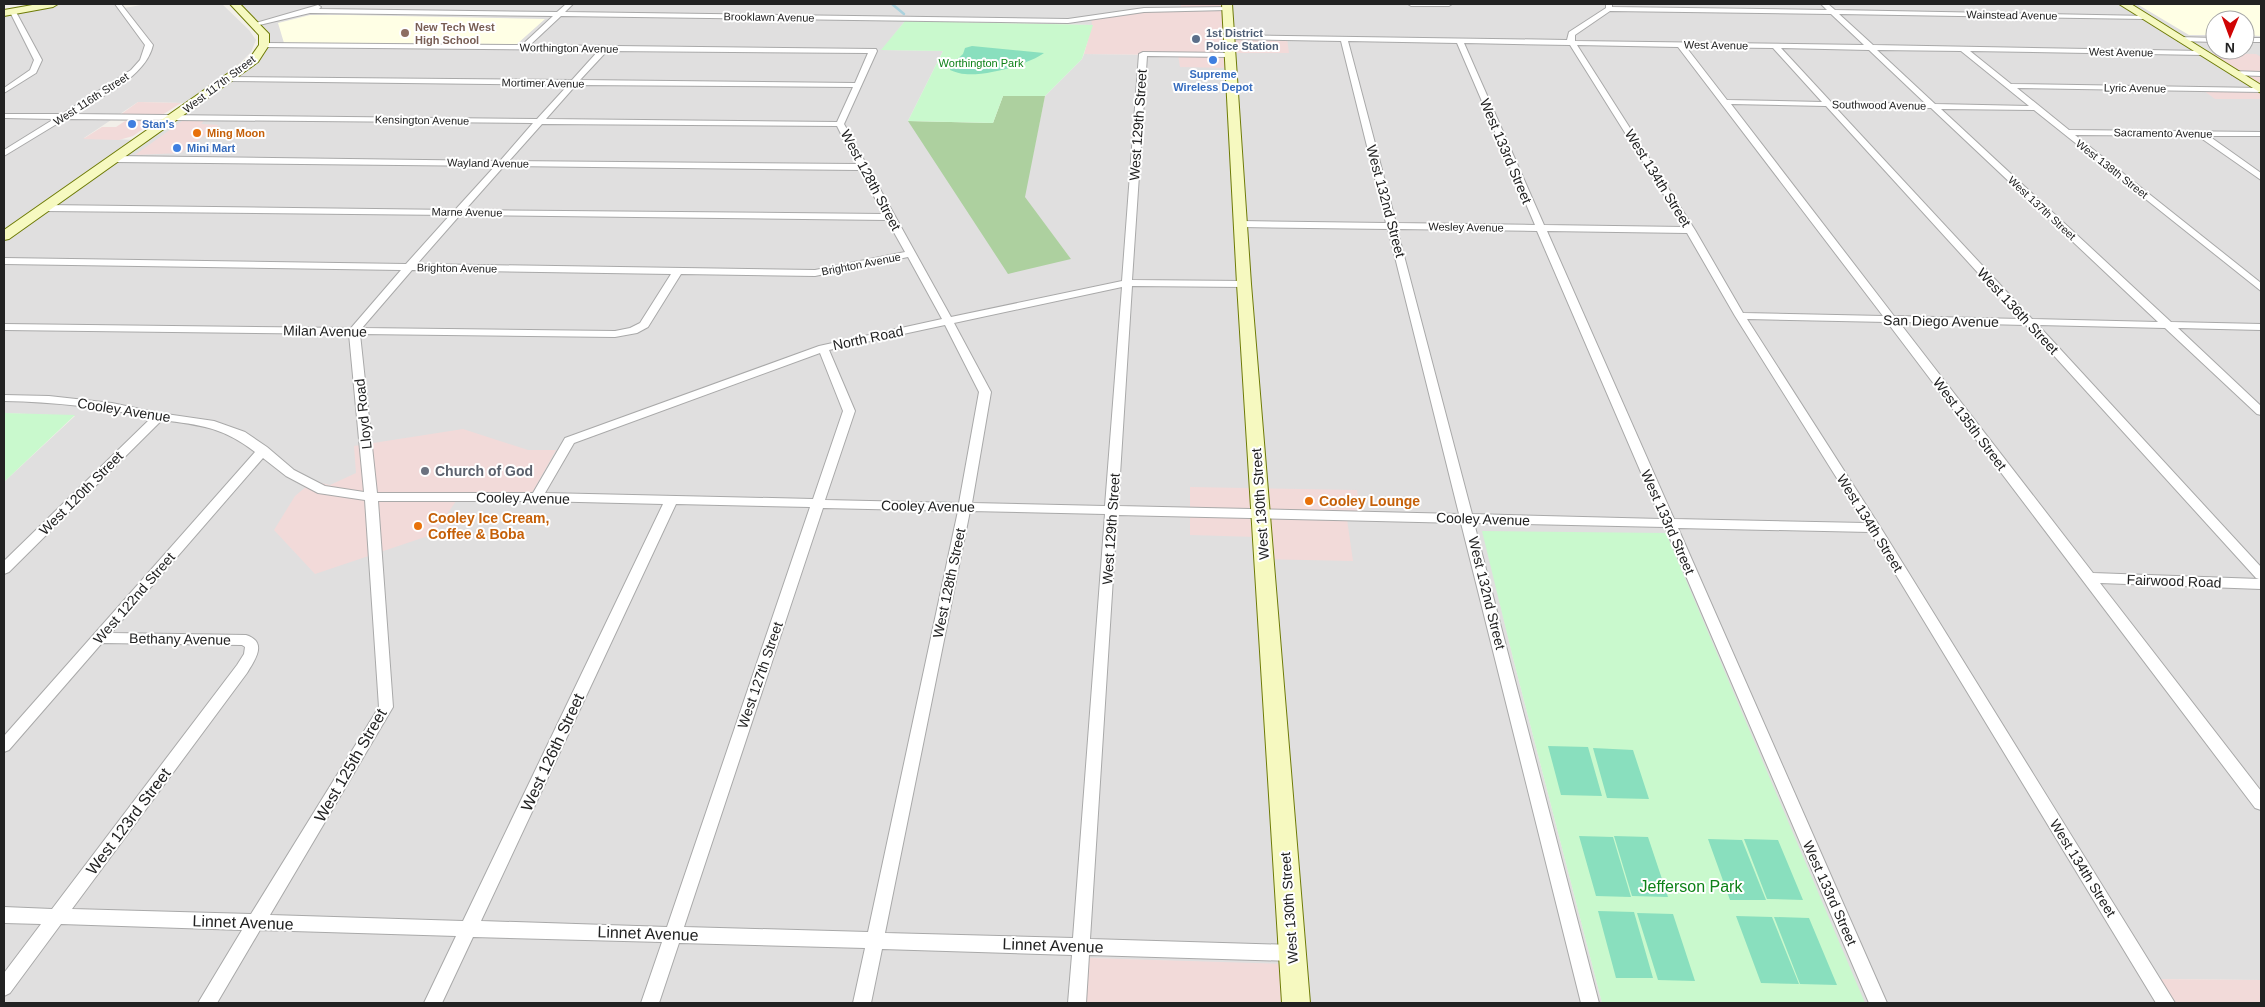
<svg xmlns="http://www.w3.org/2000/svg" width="2265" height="1007" font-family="Arial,sans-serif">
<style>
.residential{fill:#e0dfdf;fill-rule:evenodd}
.commercial{fill:#f2dad9}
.education{fill:#ffffe5}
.forest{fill:#add09f}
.park{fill:#c9f9cd}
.pitch{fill:#89dfbe}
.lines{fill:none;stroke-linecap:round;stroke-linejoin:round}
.stream{stroke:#abd2de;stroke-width:2.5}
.street-casing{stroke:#a9a9a9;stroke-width:2}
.secondary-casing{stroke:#6e7b07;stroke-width:2}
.street{fill:#fff;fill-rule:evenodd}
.secondary{fill:#f6f9c0;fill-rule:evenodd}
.education-dot{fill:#8d6e63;stroke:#fff;stroke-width:2}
.service-dot{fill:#5c6f8a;stroke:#fff;stroke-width:2}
.shop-dot{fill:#3f7fe0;stroke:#fff;stroke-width:2}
.food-dot{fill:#e8710a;stroke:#fff;stroke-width:2}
.worship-dot{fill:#6b7280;stroke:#fff;stroke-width:2}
.labels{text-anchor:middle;stroke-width:4;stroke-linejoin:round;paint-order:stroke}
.far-street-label{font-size:11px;fill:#222;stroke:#fff}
.far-education-label{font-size:11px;font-weight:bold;fill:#785e54;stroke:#fff;text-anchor:start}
.far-service-label{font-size:11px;font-weight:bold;fill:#4e5e75;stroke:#fff;text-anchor:start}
.far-park-label{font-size:11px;fill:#0e8218;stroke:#fff}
.far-shop-label{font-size:11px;font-weight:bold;fill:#366cbe;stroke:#fff;text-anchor:start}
.far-food-label{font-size:11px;font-weight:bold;fill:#c56008;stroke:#fff;text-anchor:start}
.street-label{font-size:14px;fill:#222;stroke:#fff}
.worship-label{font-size:14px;font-weight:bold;fill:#5b616d;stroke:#fff;text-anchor:start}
.food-label{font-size:14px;font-weight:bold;fill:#c56008;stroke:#fff;text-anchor:start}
.near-street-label{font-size:16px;fill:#222;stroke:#fff}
.near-park-label{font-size:16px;fill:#0e8218;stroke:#fff}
</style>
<rect width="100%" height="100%" fill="#f2efe9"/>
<path class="residential" d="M55,4H120L124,8L147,4H222L249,30L256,40L251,52L236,67L186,103L138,102L84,138L137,140L4,233V14Z
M241,4H1181V7L1147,9L1091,18L1093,25L905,21L882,50L943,51L908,121L1071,259L1024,197L1045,96L1082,59L1084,54L1179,55L1230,38V4H2261V980L2145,979L2160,1003H1864L1483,531L1513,658L1602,1003H1289L1287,965L1089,958L1086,1003H4V482L75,416L4,413V239L230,81L269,41L267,30ZM2215,20H2245V50H2215Z"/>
<path class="commercial" d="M1181,4H1230V38H1287L1289,53H1227L1228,68L1180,67L1178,55L1084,54L1092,25L1091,18L1147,9L1181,7Z
M2200,53L2256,54L2261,57V99H2215L2200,88L2255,89Z
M138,102L181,103L162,115H120Z
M125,121H154L133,136L119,140L83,139L102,127H116Z
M182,121H204L201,124L219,125L181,153L135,155Z
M463,429L528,450H556L527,502L456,501L434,534L315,574L274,530L295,496L313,481L330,485L356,473L354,446Z
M1190,487L1357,490L1362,519H1347L1353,561L1258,559L1256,537L1190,535Z
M1089,958L1287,964L1289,1003H1086Z
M2145,979L2261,980V1003H2160Z"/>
<path class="education" d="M2137,4H2261V36L2245,35V20H2215V35H2189Z
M310,15H348L545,19L517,44L284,43L278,23Z"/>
<path class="forest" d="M1003,96H1045L1025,197L1071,259L1008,274L908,121L993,123Z"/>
<path class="park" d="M905,21L1093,25L1082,59L1045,96H1003L993,123L908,121L943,51L881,50Z
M4,413L75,415L4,482Z
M1482,531L1666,533L1865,1003H1602L1513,658Z"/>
<path class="pitch" d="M972,46L1044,53C1027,65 986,76 965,74C961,74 955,72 950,70L951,65L963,54L965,48Z
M1548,746L1588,747L1602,796L1561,795Z
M1593,748L1633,750L1649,799L1607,798Z
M1579,836L1613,837L1631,897L1596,896Z
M1614,836L1648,837L1668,897L1632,896Z
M1708,839L1742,840L1766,900H1730Z
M1744,839L1778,840L1803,900L1767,899Z
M1598,911L1634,912L1653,978H1616Z
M1637,913L1673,914L1695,981L1658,980Z
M1736,916L1772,917L1799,984L1761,983Z
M1774,917L1809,918L1837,985L1800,984Z"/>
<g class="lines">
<path class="stream" d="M892,4L904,14"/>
<defs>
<path id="street" d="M115,4H121L153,45C146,77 99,98 73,114L537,119L568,85L229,81L225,79L229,77L572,80L599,50L261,47L260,45L264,43L522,45L553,16L310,13L255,26L252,24L318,5L321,7L319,9L557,12L566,4H573L565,12L1068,19L1144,8L1229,7L1230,8L1227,10L1144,12L1068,23L561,16L530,45L876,49L877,51L844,124L951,317L1122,281L1139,54L1143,52L1232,53L1233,55L1229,57L1147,56L1132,280L1244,281L1249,284L1244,287L1132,286L1118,506L1459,514L1388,229L1241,227L1236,224L1241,221L1386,223L1341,41L1228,39H1225V35L1567,40L1569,32L1606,8V4H1612V7L1827,10L1821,4H1828L1835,10L2148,16V18L2146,19L1839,14L1873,45L2203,51L2207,53L2203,55L1970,51L2011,84L2261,88V92L2017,88L2069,130L2261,132V136H2209L2261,173V180L2198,136L2075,135L2261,283V291L2034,110L1941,109L2171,322L2261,324V330L2178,328L2261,406V415L2257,414L2165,328L2038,325L2261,567V589L2100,583L2261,791V810L2255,808L1887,322L1747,319L1884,533L2175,1003H2156L1870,532L1678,528L1887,1003H1869L1665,527L1474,523L1599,1003H1581L1461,523L1117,515L1090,939L1293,945L1299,947L1302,953L1299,959L1293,961L1089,955L1086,1003H1068L1072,955L882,949L871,1003H853L865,948L679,943L659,1003H641L662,942L473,937L442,1003H424L456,936L260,930L217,1003H198L242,930L61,924L10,993L4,996V973L41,924L4,923V907L52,909L237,665L244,654L245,647L242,645L102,643L9,750L4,752V736L255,452C223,427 200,425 162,420L9,572L4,574V561L151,418C102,407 54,402 4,401V395L49,396L112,403L159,413L214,421L245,432L267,447L294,470L325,486L364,492L349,334L4,330V324L351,328L401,270L4,264V258L406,264L450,215L44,211L39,208L44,205L455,210L495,166L114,162L110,159L114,156L500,161L533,123L65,119L4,156V150L54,119L4,118V114H62L131,70L140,60L145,45ZM1610,11L1831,14L1864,45L1575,41V35ZM1348,41L1457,43L1535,225L1396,223ZM1464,43L1570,45L1684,227L1544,225ZM1577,45L1678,47L1883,316L1743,313L1695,230ZM1686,47L1773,48L1822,102L1727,100ZM1781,48L1869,50L1926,104L1831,102ZM1877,50L1961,51L2029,106L1935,104ZM607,51L868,53L855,83L580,80ZM576,85L853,87L837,122L546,119ZM1731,104L1826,106L2020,319L1894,316ZM1835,107L1931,108L2158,322L2032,319ZM542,124L837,126L856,164L509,161ZM504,166L859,170L884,214L465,210ZM460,215L887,220L905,252L815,270L417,264ZM1397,229L1537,231L1661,519L1472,514ZM1547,231L1687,233L1735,316L1865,523L1674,519ZM908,257L942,319L819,346L565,438L533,493H377L360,334L615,337L637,333L648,327L681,274L815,276ZM412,270L671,274L640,323L630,328L615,331L362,328ZM1122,287L1105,506L972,503L991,392L954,323ZM1899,322L2026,325L2256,578L2259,579L2093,573ZM945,325L979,392L959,503L825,500L855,411L829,350ZM820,353L843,411L813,499L545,493L574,443ZM263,458L286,476L318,493L365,500L379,707L251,914L72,909L247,673C255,660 268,642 246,635L111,633ZM378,501H537L663,504L463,921L270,915L393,707ZM676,504L810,507L667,927L481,921ZM823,508L958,511L868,932L684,927ZM970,511L1105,514L1073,938L885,933Z
M1408,4H1452L1449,6H1411Z
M13,10L16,12L42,60L36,73L4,93V88L30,70L34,60L10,12Z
M2178,37L2215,38V42L2181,41H2178Z
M2245,38H2261V42H2245Z
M2232,71L2261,72V76L2235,75H2232Z"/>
<path id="secondary" d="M38,4H58L53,7L4,16V10Z
M230,4H240L269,34V45L258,62L9,239L4,240V230L250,58L259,45V35Z
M1222,4H1232L1251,284L1310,1003H1282L1237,284Z
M2119,4H2131L2261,85V93Z"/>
</defs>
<use href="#street" class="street-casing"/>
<use href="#secondary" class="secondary-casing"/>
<use href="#street" class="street"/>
<use href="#secondary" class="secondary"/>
</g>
<circle class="education-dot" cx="405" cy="33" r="5"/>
<circle class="service-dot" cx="1196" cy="39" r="5"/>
<g class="shop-dot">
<circle cx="1213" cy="60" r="5"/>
<circle cx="132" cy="124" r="5"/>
<circle cx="177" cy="148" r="5"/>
</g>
<g class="food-dot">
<circle cx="197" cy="133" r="5"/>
<circle cx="1309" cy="501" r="5"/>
<circle cx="418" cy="526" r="5"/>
</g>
<circle class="worship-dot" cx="425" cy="471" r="5"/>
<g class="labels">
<g class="far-street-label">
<text transform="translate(2012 15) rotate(1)" y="4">Wainstead Avenue</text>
<text transform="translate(769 17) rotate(1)" y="4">Brooklawn Avenue</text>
<text transform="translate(1716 45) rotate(1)" y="4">West Avenue</text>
<text transform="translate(569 48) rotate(1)" y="4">Worthington Avenue</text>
<text transform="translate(2121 52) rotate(1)" y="4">West Avenue</text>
<text transform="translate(543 83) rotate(1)" y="4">Mortimer Avenue</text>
<text transform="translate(219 84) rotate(-37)" y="4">West 117th Street</text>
<text transform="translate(2135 88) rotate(1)" y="4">Lyric Avenue</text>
<text transform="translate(91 99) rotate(-33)" y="4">West 116th Street</text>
<text transform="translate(1879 105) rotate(1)" y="4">Southwood Avenue</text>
<text transform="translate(422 120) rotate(1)" y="4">Kensington Avenue</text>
<text transform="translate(2163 133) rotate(1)" y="4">Sacramento Avenue</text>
<text transform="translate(488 163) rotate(1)" y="4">Wayland Avenue</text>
<text transform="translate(2112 169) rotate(38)" y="4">West 138th Street</text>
<text transform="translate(2042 208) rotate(43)" y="4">West 137th Street</text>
<text transform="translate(467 212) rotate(1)" y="4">Marne Avenue</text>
<text transform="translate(1466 227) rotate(1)" y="4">Wesley Avenue</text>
<text transform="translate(861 264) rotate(-11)" y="4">Brighton Avenue</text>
<text transform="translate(457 268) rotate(1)" y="4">Brighton Avenue</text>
</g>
<g class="far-education-label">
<text x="415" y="31">New Tech West<tspan x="415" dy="13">High School</tspan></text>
</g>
<g class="far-service-label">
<text x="1206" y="37">1st District<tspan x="1206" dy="13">Police Station</tspan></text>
</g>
<g class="far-park-label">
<text x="981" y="67">Worthington Park</text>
</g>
<g class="far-shop-label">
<text x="1213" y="78" text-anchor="middle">Supreme<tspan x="1213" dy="13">Wireless Depot</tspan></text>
<text x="142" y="128">Stan's</text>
<text x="187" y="152">Mini Mart</text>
</g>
<g class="far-food-label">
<text x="207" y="137">Ming Moon</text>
</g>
<g class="street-label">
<text transform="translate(1138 125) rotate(-86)" y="5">West 129th Street</text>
<text transform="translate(1506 151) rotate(67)" y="5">West 133rd Street</text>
<text transform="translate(1658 178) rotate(58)" y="5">West 134th Street</text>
<text transform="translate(871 180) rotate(62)" y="5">West 128th Street</text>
<text transform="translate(1386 201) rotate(75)" y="5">West 132nd Street</text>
<text transform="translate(2018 311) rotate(47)" y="5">West 136th Street</text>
<text transform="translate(1941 321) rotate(1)" y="5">San Diego Avenue</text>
<text transform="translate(325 331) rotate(1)" y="5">Milan Avenue</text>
<text transform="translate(868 338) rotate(-12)" y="5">North Road</text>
<text transform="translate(124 410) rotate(9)" y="5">Cooley Avenue</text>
<text transform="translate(363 414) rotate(-96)" y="5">Lloyd Road</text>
<text transform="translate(1970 424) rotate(53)" y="5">West 135th Street</text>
<text transform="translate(81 493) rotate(-45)" y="5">West 120th Street</text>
<text transform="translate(523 498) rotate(1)" y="5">Cooley Avenue</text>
<text transform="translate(1260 504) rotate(-94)" y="5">West 130th Street</text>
<text transform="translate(928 506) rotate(1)" y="5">Cooley Avenue</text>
<text transform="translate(1483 519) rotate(2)" y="5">Cooley Avenue</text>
<text transform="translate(1668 522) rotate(66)" y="5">West 133rd Street</text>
<text transform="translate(1870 523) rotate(58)" y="5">West 134th Street</text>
<text transform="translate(1111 529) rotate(-86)" y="5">West 129th Street</text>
<text transform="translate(2174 581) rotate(2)" y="5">Fairwood Road</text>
<text transform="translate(949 583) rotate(-78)" y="5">West 128th Street</text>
<text transform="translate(1487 593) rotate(76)" y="5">West 132nd Street</text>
<text transform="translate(134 598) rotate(-49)" y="5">West 122nd Street</text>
<text transform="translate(180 639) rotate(1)" y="5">Bethany Avenue</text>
<text transform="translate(760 675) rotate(-71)" y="5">West 127th Street</text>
<text transform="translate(2083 868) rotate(58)" y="5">West 134th Street</text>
<text transform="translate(1830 893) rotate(66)" y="5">West 133rd Street</text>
<text transform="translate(1289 908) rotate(-94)" y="5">West 130th Street</text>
</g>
<g class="worship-label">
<text x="435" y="476">Church of God</text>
</g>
<g class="food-label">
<text x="1319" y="506">Cooley Lounge</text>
<text x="428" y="523">Cooley Ice Cream,<tspan x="428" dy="16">Coffee &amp; Boba</tspan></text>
</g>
<g class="near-street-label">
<text transform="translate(552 752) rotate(-65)" y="6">West 126th Street</text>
<text transform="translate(350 765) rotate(-60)" y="6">West 125th Street</text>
<text transform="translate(128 821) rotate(-53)" y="6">West 123rd Street</text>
<text transform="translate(243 922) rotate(2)" y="6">Linnet Avenue</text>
<text transform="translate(648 933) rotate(2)" y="6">Linnet Avenue</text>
<text transform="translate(1053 945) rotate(2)" y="6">Linnet Avenue</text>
</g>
<g class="near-park-label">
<text x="1691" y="892">Jefferson Park</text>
</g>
</g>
<rect width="2265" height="1007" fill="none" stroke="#222222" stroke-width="10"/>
<g transform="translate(2230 35) rotate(181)"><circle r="24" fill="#ffffff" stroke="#a7a7a7"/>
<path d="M0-4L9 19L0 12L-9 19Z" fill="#d00404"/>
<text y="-8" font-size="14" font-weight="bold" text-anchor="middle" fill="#222222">N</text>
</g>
</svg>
